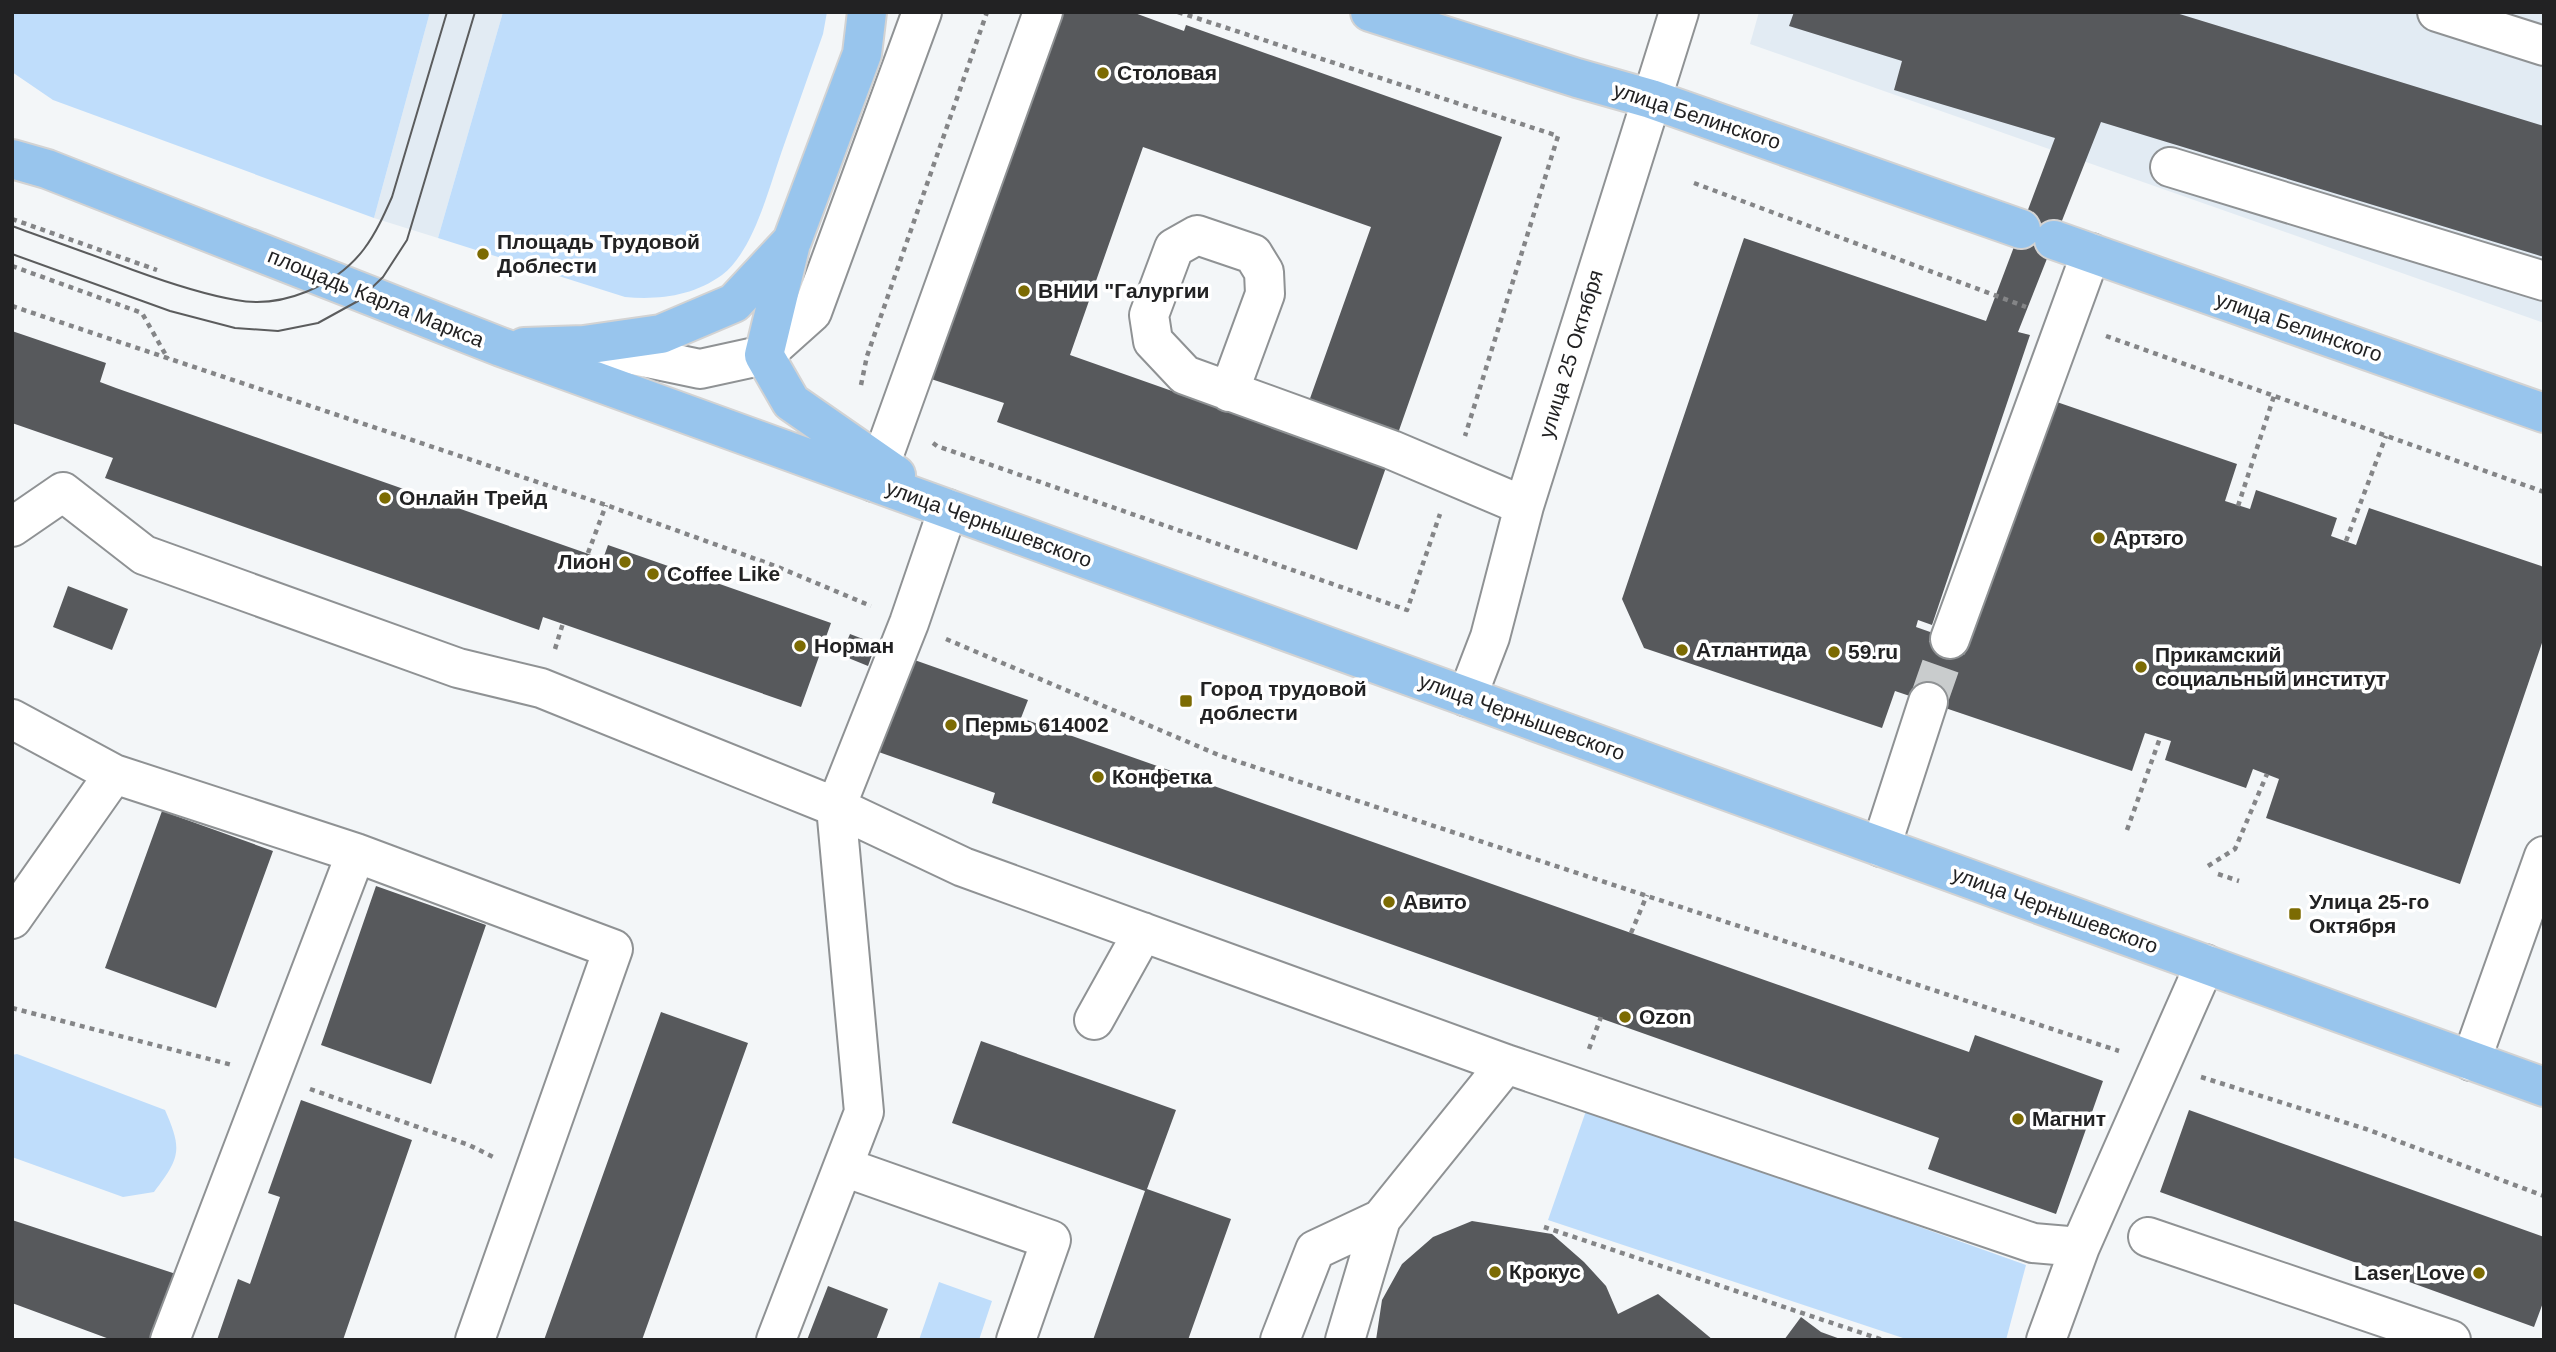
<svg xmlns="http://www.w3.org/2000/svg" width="2556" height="1352" font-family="Arial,sans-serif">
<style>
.built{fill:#e2ebf3}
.green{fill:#bfddfb}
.building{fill:#57595c;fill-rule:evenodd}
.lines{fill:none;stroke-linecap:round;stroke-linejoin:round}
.minor-tunnel{stroke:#c9cccd;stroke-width:38;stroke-dasharray:38 19;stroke-linecap:butt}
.minor-casing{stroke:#8f9294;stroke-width:42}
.major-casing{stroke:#d3d3d3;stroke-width:42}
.path{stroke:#848587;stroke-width:4.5;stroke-dasharray:5 5;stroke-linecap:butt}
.minor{stroke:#fff;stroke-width:38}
.major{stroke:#98c5ed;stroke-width:38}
.tram{stroke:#5b5c5d;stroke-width:2}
.poi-dot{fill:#7c6b03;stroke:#fff;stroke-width:2.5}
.labels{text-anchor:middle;stroke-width:7;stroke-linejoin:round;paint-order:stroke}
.poi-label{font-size:21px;font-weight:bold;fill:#222223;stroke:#fff;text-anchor:start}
.street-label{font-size:21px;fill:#222223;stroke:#fff}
</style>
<rect width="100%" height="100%" fill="#f3f6f8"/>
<path class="built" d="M430,12H503L438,238L374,218Z
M1759,12H2544V323L1750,44Z"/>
<path class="green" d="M12,12H430L374,218L53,100L12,72Z
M503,12H827L823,34C810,71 797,108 784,145C770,183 755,250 722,275C693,296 659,300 625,297L438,238Z
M17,1054L165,1110C182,1149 181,1157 154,1192L123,1197L12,1157V1055Z
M1587,1108L2026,1265L2006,1340H1909L1548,1220Z
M939,1282L992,1301L979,1340H919Z"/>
<path class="building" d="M1054,12H1132L1184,31L1186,25L1502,137L1357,550L997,422L1004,403L925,377ZM1143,147L1371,227L1297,435L1070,355Z
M1794,12H2173L2544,126V257L2101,122L2018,332L2030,335L1932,625L1918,620L1916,627L1950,639L2051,400L2237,464L2225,501L2250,509L2256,490L2337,518L2331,536L2356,545L2369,508L2544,567V637L2460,884L2266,818L2279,779L2253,769L2246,788L2165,760L2171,741L2145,733L2132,771L1895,691L1882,728L1644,648L1622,599L1744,238L1986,321L2055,138L1894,90L1902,61L1789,26Z
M12,331L106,363L100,382L116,388L603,559L608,545L831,623L801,707L543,617L539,630L105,478L113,458L12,423Z
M68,586L128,609L112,650L53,627Z
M850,634L876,644L868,666L841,655Z
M906,657L1028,700L1021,718L1969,1052L1975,1035L2103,1081L2056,1214L1928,1169L1939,1138L992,803L995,793L873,750Z
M162,811L273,851L216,1008L105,968Z
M376,886L486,925L431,1084L321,1045Z
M661,1012L748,1043L642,1340H544Z
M981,1041L1176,1110L1147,1189L1231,1219L1188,1340H1093L1145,1191L952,1123Z
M301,1100L412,1140L343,1340H217L238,1279L250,1284L280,1197L268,1193Z
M2189,1110L2544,1237V1300L2534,1327L2160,1192Z
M12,1220L179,1275L155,1340H112L12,1303Z
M1472,1221L1552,1234L1584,1262L1606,1286L1618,1314L1658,1294L1713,1340H1376L1382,1300L1402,1264L1433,1237Z
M828,1286L888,1309L876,1340H807Z
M1801,1317L1821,1332L1843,1340H1784Z"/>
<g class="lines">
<path class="minor-tunnel" d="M1928,702L1950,639"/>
<defs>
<path id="minor" d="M2437,12L2544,46
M2170,167L2544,281
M590,346L700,369L764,355L812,312L922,12
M1229,392L1265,294L1264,272L1253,254L1197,235L1174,248L1149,315L1153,341L1185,375L1392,450L1524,506
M874,482L1043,12
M12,527L63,492L144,555L458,668L541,688L836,807L963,867L1506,1064L2033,1243L2080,1247
M1950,639L2091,253
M1467,697L1490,637L1524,506L1679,12
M12,719L114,774L356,853L613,949L475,1340
M1881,847L1928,702
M12,919L114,774
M1094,1020L1143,932
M2471,1061L2544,856
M844,1167L1051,1240L1016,1340
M2148,1237L2451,1340
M170,1340L356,853
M776,1340L864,1112L836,807L909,623L948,509
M1280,1340L1315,1250L1381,1219
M1345,1340L1381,1219L1506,1064
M2046,1340L2080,1247L2205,964"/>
<path id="major" d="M1370,12L1577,78L1651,99L2021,229
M12,159L47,169L501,347L2544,1087
M2054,240L2544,413
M791,243L764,355L791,402L896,475
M524,347L584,345L661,334L734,303L792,241L862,54L867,12"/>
</defs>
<use href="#minor" class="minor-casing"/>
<use href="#major" class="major-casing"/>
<path class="path" d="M1178,12L1558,136L1465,436
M1694,183L2026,307
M12,219L157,270
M12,266L142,313L168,359
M12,306L606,505L778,567L871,606
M2106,336L2544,492
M861,385L867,356L987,12
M933,443L937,446L1407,610L1440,514
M2238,506L2274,396
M2346,541L2386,436
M588,553L606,505
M946,639L1221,756L2119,1051
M555,649L563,623
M2127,830L2160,738
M2208,866L2235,849L2267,774
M2218,874L2239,881
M1631,933L1647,895
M12,1008L232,1065
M1589,1049L1601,1017
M2201,1077L2366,1129L2544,1196
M310,1089L469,1145L495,1158
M1544,1227L1883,1340"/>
<use href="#minor" class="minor"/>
<use href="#major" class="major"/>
<path class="tram" d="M12,226C53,241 93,255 133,270C166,282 201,294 236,300C281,309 336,286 364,249C376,233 384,215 392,197L447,12
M12,254L170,311L235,328L278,331L318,323L358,301L383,277L407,240L475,12"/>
</g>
<g class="poi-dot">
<circle cx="1103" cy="73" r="7"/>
<circle cx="483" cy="254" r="7"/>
<circle cx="1024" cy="291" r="7"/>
<circle cx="385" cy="498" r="7"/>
<circle cx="2099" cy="538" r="7"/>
<circle cx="625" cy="562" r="7"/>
<circle cx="653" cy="574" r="7"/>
<circle cx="800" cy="646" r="7"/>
<circle cx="1682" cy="650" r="7"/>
<circle cx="1834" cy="652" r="7"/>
<circle cx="2141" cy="667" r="7"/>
<rect x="1179" y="694" width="14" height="14" rx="3.5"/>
<circle cx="951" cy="725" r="7"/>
<circle cx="1098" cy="777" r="7"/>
<circle cx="1389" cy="902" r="7"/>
<rect x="2288" y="907" width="14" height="14" rx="3.5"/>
<circle cx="1625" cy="1017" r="7"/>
<circle cx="2018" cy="1119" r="7"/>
<circle cx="1495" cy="1272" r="7"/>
<circle cx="2479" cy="1273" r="7"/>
</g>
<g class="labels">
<g class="poi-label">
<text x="1117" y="80">Столовая</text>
<text x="497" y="249">Площадь Трудовой<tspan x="497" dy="24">Доблести</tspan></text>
<text x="1038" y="298">ВНИИ "Галургии</text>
<text x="399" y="505">Онлайн Трейд</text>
<text x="2113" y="545">Артэго</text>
<text x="611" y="569" text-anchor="end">Лион</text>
<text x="667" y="581">Coffee Like</text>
<text x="814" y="653">Норман</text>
<text x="1696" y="657">Атлантида</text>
<text x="1848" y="659">59.ru</text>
<text x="2155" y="662">Прикамский<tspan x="2155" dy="24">социальный институт</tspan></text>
<text x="1200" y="696">Город трудовой<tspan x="1200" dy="24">доблести</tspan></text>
<text x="965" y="732">Пермь 614002</text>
<text x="1112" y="784">Конфетка</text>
<text x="1403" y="909">Авито</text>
<text x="2309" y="909">Улица 25-го<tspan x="2309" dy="24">Октября</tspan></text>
<text x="1639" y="1024">Ozon</text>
<text x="2032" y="1126">Магнит</text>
<text x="1509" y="1279">Крокус</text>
<text x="2465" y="1280" text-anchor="end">Laser Love</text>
</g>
<g class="street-label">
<text transform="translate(1697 116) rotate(18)" y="7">улица Белинского</text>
<text transform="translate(376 298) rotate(22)" y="7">площадь Карла Маркса</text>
<text transform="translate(2299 327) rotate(19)" y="7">улица Белинского</text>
<text transform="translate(1571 354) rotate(-73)" y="7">улица 25 Октября</text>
<text transform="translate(989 524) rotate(20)" y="7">улица Чернышевского</text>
<text transform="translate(1522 717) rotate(20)" y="7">улица Чернышевского</text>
<text transform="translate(2055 910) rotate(20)" y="7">улица Чернышевского</text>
</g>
</g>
<rect width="2556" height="1352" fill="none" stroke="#222223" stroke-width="28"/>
</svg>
